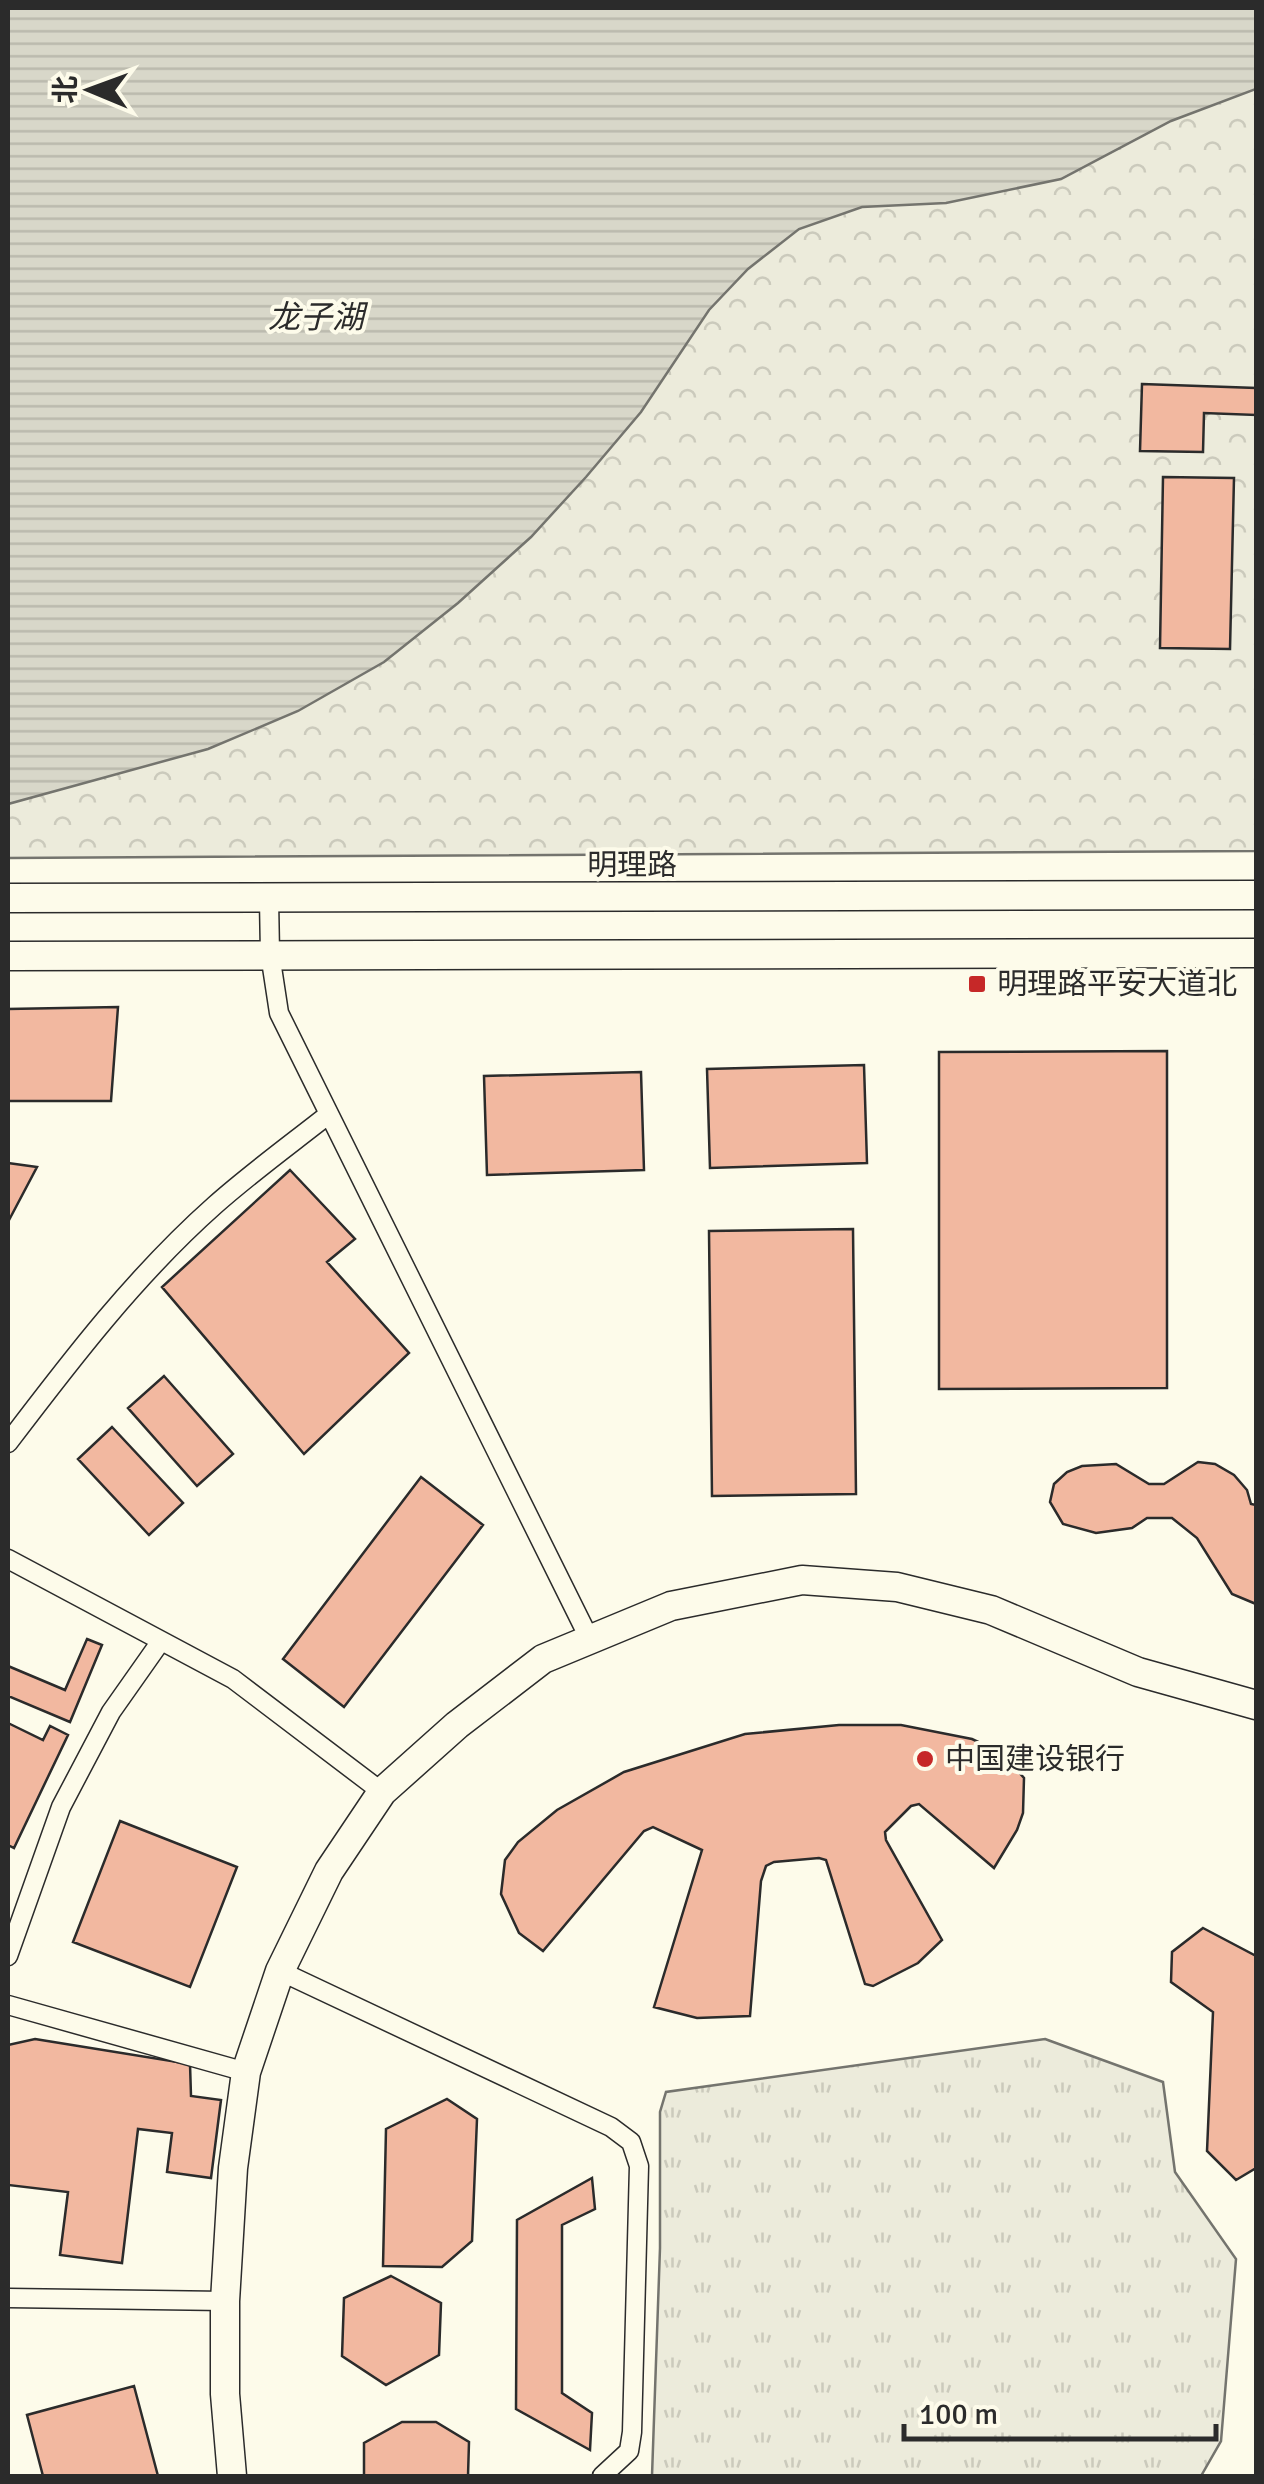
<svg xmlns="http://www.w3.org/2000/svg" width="1264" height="2484" font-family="Signika,'Noto Sans SC',sans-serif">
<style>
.grass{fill:url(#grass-tufts);stroke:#74746e;stroke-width:2.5}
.forest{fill:url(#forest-crowns);stroke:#74746e;stroke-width:2.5}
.water{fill:url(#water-rules);stroke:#74746e;stroke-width:2.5}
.building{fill:#f2b8a0;stroke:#2b2b2b;stroke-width:2.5}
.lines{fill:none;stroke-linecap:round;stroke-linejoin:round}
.street-casing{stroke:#2b2b2b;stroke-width:21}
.secondary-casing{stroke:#2b2b2b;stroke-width:31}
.street{stroke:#fdfbea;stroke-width:18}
.secondary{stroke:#fdfbea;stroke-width:28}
.poi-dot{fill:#c62828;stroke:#fdfbea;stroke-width:4}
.labels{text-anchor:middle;stroke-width:8;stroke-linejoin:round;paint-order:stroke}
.street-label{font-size:30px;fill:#2b2b2b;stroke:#fdfbea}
.poi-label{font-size:30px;fill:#2b2b2b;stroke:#fdfbea;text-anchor:start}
.water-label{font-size:32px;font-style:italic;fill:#2b2b2b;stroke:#fdfbea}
</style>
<defs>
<pattern id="grass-tufts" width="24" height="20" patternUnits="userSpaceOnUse" patternTransform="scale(2.5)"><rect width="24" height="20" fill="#ecebdb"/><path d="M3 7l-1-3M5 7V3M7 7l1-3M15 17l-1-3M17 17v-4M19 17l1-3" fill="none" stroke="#cbcabc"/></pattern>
<pattern id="forest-crowns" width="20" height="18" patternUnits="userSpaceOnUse" patternTransform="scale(2.5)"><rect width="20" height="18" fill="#ecebdb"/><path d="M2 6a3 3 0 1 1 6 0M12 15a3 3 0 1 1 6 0" fill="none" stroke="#cbcabc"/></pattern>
<pattern id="water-rules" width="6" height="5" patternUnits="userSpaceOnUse" patternTransform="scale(2.5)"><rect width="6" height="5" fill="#d8d7c9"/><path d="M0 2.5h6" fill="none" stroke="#bab9ad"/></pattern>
</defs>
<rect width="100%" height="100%" fill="#fdfbea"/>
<path class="grass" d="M1045,2039L1163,2082L1175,2172L1236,2259L1221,2441L1201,2476H652L660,2248V2112L666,2092Z"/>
<path class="forest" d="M8,8H1256V851L8,858Z"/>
<path class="water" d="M8,8H1256V89L1171,121L1061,179L946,203L862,207L799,229L748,269L709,310L641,412L586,477L531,537L458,603L384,662L298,711L208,749L8,804Z"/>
<path class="building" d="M1142,384L1256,388V415L1204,413L1203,452L1140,451Z
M1163,477L1234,478L1230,649L1160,648Z
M118,1007L111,1101H8V1009Z
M1167,1051V1388L939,1389V1052Z
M864,1065L867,1163L710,1168L707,1069Z
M641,1072L644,1170L487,1175L484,1076Z
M8,1163L37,1167L8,1222Z
M290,1170L355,1239L327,1262L409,1353L304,1454L162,1287Z
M853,1229L856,1494L712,1496L709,1231Z
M164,1376L233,1454L197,1486L128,1408Z
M112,1427L183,1503L149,1535L78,1459Z
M1198,1462L1215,1464L1234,1475L1247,1490L1251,1504L1256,1505V1604L1232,1594L1197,1538L1172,1518H1147L1132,1528L1096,1533L1063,1524L1050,1502L1054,1484L1067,1472L1082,1466L1116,1464L1149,1484H1164Z
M421,1477L483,1525L344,1707L283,1659Z
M87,1639L102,1645L70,1722L8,1696V1666L65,1690Z
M8,1723L43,1740L50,1726L68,1735L14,1848L8,1845Z
M839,1725H901L972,1739L1002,1753L1024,1778L1023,1813L1017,1830L994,1868L919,1804L911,1806L885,1832L886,1840L942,1940L918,1963L873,1986L865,1984L826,1860L819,1858L774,1862L766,1866L761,1881L750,2016L697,2018L654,2007L702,1850L653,1827L644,1831L543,1951L519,1933L501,1894L505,1860L518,1842L557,1810L624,1772L745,1734Z
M120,1821L237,1867L190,1987L73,1942Z
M1203,1928L1256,1956V2168L1236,2180L1207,2151L1213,2012L1171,1982L1172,1952Z
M35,2039L190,2064L191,2096L221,2100L211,2178L167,2172L172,2133L138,2129L122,2263L60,2255L68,2192L8,2185V2045Z
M447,2099L477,2119L472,2241L442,2267L383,2266L386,2129Z
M592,2178L595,2209L562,2225V2393L592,2413L590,2450L516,2409L517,2220Z
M391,2276L441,2303L439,2355L386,2385L342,2356L344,2298Z
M134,2386L158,2476H43L27,2415Z
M402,2422H436L469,2442L468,2476H364V2443Z"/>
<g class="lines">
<defs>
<path id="street" d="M269,899L270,954L279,1013L590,1640
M8,1443C71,1360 136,1275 215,1205C251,1173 291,1144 329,1114
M8,1559L233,1679L382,1792
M8,1956L61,1807L111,1712L161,1641
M280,1971L611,2127L631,2142L639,2166L632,2432L629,2451L602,2476
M8,2005L246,2072
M8,2298L225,2301"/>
<path id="secondary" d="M8,898L1256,895
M8,956L1256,953
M232,2476L225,2394V2301L233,2168L246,2072L280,1971L329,1871L382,1792L457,1725L543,1659L671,1606L802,1580L897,1587L991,1610L1138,1672L1256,1705"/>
</defs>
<use href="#street" class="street-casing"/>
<use href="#secondary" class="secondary-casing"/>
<use href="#street" class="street"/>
<use href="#secondary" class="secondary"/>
</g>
<g class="poi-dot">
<rect x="967" y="974" width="20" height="20" rx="5"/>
<circle cx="925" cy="1759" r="10"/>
</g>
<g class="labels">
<g class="street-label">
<text x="632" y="875">明理路</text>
</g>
<g class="poi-label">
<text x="997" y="994">明理路平安大道北</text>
<text x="945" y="1769">中国建设银行</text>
</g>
<g class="water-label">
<text x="316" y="328">龙子湖</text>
</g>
</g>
<rect width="1264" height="2484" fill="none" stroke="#2b2b2b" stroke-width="20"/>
<g transform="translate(90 90) rotate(271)" stroke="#fdfbea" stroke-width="8" paint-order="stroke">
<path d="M0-8L18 38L0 25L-18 38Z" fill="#2b2b2b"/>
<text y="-15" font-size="28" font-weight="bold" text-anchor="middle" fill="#2b2b2b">北</text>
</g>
<path d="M904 2424v15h312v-15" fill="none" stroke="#2b2b2b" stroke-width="5"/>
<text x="919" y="2424" font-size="30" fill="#2b2b2b" stroke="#fdfbea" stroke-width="8" paint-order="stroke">100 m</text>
</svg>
